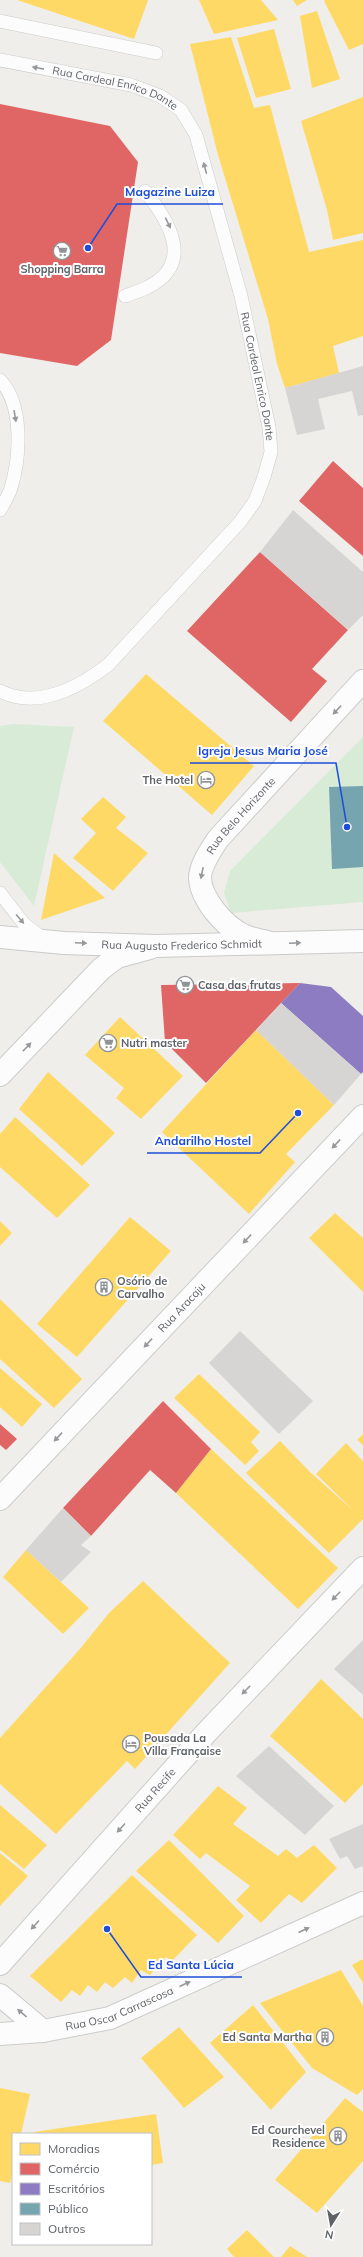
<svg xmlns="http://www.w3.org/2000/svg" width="363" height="2257" font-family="Mulish,sans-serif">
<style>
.green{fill:#d8ebd6}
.homes{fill:#ffd966}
.shops{fill:#e06666}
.offices{fill:#8e7cc3}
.public{fill:#76a5af}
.building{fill:#d6d5d3}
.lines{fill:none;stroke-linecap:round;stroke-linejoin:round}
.lane-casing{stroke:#cbcccc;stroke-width:14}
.street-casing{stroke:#cbcccc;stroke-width:24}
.secondary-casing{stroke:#cacacb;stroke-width:24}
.lane{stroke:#fdfcfc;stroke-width:13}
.street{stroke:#fdfcfc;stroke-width:22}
.secondary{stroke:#fdfcfc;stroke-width:22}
.oneway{fill:#96999c}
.labels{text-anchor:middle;stroke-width:4;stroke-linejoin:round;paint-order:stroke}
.street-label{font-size:11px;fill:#5f6368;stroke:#fff}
.poi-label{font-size:11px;font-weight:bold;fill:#5f6368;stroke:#fff;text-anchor:start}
.leader{fill:none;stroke:#1d4ed8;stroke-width:1.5}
.callout-dot{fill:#1d4ed8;stroke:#fff;stroke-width:1.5}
.callout-label{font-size:12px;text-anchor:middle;font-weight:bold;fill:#1d4ed8;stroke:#fff;stroke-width:4;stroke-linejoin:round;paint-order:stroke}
</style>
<rect width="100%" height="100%" fill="#efeeea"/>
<path class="green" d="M13,724L74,727L34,906L0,862V726Z
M363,737V902L231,913L224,893L230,871Z"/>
<path class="homes" d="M17,0H148L134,39Z
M199,0H261L278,20L214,34Z
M293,0H307L297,6Z
M325,0H363V44L349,50L324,1Z
M317,11L340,79L312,88L300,16Z
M274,29L291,89L256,98L237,38Z
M231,37L254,108L270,105L309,252L363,240V336L333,346L339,373L285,388L277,364L268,319L218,155L190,44Z
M363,97V233L333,240L327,210L301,121Z
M146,674L254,766L212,815L103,721Z
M103,797L126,817L116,828L148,853L113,891L73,858L96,833L81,819Z
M54,853L105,898L41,920Z
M120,1017L183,1076L141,1119L116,1098L124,1088L85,1055Z
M256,1030L334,1105L286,1154L295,1162L249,1214L162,1132Z
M48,1072L115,1133L82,1166L19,1109Z
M15,1117L90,1185L57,1218L0,1167V1134Z
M335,1213L363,1238V1292L309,1238Z
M130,1217L171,1251L77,1357L37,1324Z
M0,1221L12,1233L0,1246Z
M0,1299L82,1379L54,1408L0,1359Z
M0,1368L42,1404L22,1427L0,1407Z
M199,1374L260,1432L251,1442L259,1451L245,1465L174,1398Z
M363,1434V1445L357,1440Z
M280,1441L310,1472L355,1512L316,1474L346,1443L363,1461V1519L329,1553L246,1473Z
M211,1449L338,1568L298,1609L176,1493Z
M26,1550L89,1608L63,1634L3,1577Z
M143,1581L230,1663L135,1769L127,1761L56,1834L0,1784V1738L79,1650L109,1613Z
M321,1679L363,1719V1784L345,1803L270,1736Z
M218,1786L247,1808L233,1824L278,1856L286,1849L297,1858L314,1845L337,1868L302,1903L289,1894L261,1923L236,1900L250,1886L206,1853L200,1859L173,1835Z
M0,1805L47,1845L24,1869L0,1850Z
M169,1840L244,1916L218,1943L136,1871Z
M0,1853L28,1876L0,1906Z
M132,1875L197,1935L172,1961L166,1957L150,1975L141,1970L132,1983L125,1977L113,1988L105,1982L97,1992L88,1985L80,1996L72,1990L61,2002L30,1976Z
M363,1959V1983L352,1965Z
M341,1970L363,2006V2089L357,2095L312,2068L260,2003Z
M253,2005L306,2072L271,2110L210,2043Z
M179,2027L224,2077L184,2108L141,2058Z
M0,2088L30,2094L21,2134H13V2171L10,2183L0,2181Z
M345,2098L363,2112V2161L317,2213L275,2180Z
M156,2114L163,2163L151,2165V2134H35L34,2132Z
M247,2230L274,2257H234L227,2249Z
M290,2246L307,2257H281Z"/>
<path class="shops" d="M0,104L110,126L138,162L111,340L77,366L0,353Z
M333,461L363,488V556L299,501Z
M260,552L348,630L312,669L327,681L291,722L187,631Z
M300,983L206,1083L165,1042L161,985Z
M163,1401L211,1449L176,1493L150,1470L91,1536L63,1508Z
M0,1424L17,1439L6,1450L0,1445Z"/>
<path class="offices" d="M300,983L331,987L363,1016V1072L361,1074L281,1003Z"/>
<path class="public" d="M363,786V867L332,869L329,787Z"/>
<path class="building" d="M363,366V415L358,416L352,391L318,399L325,429L297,435L285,388Z
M293,510L363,572V615L348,630L260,552Z
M281,1003L361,1074L334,1105L256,1030Z
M240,1331L313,1401L279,1434L209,1363Z
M63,1508L91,1536L81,1545L91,1552L61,1582L26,1550Z
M363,1640V1695L334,1669Z
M269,1746L334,1806L305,1835L236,1776Z
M363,1824V1866L355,1869L347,1856L340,1859L329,1839Z"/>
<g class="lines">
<defs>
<g id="lane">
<path d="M0,21L156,53"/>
<path id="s1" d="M0,60L131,85L160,96L181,110L196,135L241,296L269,427L271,452L264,477L255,501L240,522L108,665C78,688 38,710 0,691"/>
<path d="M125,296C133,293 141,291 148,287C195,263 169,221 145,191"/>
<path d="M0,380C24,405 20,458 11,488C9,495 4,503 0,510"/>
<path d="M0,893L24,924L44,939"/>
</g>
<g id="street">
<path id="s2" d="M267,942C259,940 250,939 243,935C224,926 201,899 200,878C200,865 211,850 218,839L363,681"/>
<path d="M0,1075L101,969L117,957L150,948"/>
<path id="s3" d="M0,1499L363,1116"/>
<path id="s4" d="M0,1964L206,1733L363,1568"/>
<path d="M0,1995L43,2031"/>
<path id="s5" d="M0,2034L43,2031L110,2018L363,1903"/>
</g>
<g id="secondary">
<path id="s6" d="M0,937L64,943L156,946L363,941"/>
</g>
</defs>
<use href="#lane" class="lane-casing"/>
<use href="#street" class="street-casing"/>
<use href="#secondary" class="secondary-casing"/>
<use href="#lane" class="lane"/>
<use href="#street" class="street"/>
<use href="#secondary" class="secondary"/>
</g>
<defs><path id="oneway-solid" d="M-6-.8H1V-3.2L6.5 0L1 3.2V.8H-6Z"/></defs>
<g class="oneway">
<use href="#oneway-solid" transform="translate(38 68) rotate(-169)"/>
<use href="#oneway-solid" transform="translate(205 168) rotate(-105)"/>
<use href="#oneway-solid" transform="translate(168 223) rotate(64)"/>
<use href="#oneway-solid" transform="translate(15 416) rotate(80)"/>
<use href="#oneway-solid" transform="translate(337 710) rotate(133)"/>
<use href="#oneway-solid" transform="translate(202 873) rotate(101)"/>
<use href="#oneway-solid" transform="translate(20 919) rotate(49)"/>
<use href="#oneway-solid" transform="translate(81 943) rotate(2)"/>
<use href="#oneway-solid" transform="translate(295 943) rotate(-2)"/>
<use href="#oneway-solid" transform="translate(27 1047) rotate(-46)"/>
<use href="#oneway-solid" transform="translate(336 1144) rotate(133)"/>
<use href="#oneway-solid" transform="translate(247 1239) rotate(133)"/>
<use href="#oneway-solid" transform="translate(148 1343) rotate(133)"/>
<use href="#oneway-solid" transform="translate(58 1437) rotate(133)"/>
<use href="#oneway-solid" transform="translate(336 1596) rotate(134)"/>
<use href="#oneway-solid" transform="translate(246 1690) rotate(134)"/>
<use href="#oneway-solid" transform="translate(121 1828) rotate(132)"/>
<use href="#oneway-solid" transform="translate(35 1925) rotate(132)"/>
<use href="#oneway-solid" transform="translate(304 1930) rotate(-24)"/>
<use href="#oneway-solid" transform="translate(185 1984) rotate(-24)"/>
<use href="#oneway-solid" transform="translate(22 2013) rotate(-140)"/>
</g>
<defs>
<symbol id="supermarket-ring" viewBox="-11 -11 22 22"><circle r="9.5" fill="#fff" stroke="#919496" stroke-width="1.5"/><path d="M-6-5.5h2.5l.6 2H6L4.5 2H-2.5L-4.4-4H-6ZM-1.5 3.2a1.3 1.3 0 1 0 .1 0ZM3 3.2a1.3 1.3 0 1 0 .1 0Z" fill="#919496"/></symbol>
<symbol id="hotel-ring" viewBox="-11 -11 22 22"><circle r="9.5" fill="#fff" stroke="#919496" stroke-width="1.5"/><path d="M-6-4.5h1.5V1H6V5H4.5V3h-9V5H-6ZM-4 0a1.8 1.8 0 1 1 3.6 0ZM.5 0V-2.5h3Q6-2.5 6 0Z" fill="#919496"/></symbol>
<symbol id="building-ring" viewBox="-11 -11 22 22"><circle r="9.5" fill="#fff" stroke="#919496" stroke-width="1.5"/><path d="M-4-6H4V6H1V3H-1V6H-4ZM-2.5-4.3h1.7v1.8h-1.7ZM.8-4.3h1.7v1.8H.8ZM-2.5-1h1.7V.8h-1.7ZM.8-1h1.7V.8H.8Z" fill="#919496"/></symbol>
</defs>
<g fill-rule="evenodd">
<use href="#supermarket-ring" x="52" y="241" width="20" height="20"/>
<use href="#hotel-ring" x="196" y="770" width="20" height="20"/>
<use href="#supermarket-ring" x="175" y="975" width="20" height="20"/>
<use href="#supermarket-ring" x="98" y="1033" width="20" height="20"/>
<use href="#building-ring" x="94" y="1277" width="20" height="20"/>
<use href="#hotel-ring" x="121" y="1734" width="20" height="20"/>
<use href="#building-ring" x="315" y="2027" width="20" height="20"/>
<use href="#building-ring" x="328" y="2126" width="20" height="20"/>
</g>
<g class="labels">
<g class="street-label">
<text dy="4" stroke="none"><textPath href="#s1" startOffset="119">Rua Cardeal Enrico Dante</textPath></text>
<text dy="4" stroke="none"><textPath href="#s1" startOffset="468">Rua Cardeal Enrico Dante</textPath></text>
<text dy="4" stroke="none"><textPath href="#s2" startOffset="175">Rua Belo Horizonte</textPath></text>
<text dy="4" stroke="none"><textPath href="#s6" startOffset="182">Rua Augusto Frederico Schmidt</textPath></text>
<text dy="4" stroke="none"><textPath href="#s3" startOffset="264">Rua Aracaju</textPath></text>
<text dy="4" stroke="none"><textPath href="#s4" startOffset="233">Rua Recife</textPath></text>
<text dy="4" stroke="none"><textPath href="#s5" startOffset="123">Rua Oscar Carrascosa</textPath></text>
</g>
<g class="poi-label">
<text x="62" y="273" text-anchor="middle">Shopping Barra</text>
<text x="193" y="784" text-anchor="end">The Hotel</text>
<text x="198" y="989">Casa das frutas</text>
<text x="121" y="1047">Nutri master</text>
<text x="117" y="1285">Osório de<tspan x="117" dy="13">Carvalho</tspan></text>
<text x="144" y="1742">Pousada La<tspan x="144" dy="13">Villa Française</tspan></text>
<text x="312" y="2041" text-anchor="end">Ed Santa Martha</text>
<text x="325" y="2134" text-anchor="end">Ed Courchevel<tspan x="325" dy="13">Residence</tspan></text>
</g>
</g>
<path class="leader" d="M88 248L117 204H223M347 827L336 763H190M298 1113L260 1153H147M107 1929L141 1977H242"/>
<g class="callout-dot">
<circle cx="88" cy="248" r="4"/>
<circle cx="347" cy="827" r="4"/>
<circle cx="298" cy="1113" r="4"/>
<circle cx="107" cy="1929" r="4"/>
</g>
<g class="callout-label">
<text x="170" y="196">Magazine Luiza</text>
<text x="263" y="755">Igreja Jesus Maria José</text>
<text x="203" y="1145">Andarilho Hostel</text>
<text x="191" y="1969">Ed Santa Lúcia</text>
</g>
<rect x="12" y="2133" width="140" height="112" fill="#ffffff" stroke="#bfc1c3"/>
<rect x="20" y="2143" width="20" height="12" fill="#ffd966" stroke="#bfc1c3"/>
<text x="48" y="2153" font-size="12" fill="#5f6368">Moradias</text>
<rect x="20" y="2163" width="20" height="12" fill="#e06666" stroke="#bfc1c3"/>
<text x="48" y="2173" font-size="12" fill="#5f6368">Comércio</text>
<rect x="20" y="2183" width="20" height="12" fill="#8e7cc3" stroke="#bfc1c3"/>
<text x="48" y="2193" font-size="12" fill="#5f6368">Escritórios</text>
<rect x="20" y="2203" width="20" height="12" fill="#76a5af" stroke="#bfc1c3"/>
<text x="48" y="2213" font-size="12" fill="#5f6368">Público</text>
<rect x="20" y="2223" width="20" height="12" fill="#d6d5d3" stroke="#bfc1c3"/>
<text x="48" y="2233" font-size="12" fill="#5f6368">Outros</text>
<g transform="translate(331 2225) rotate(191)" stroke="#ffffff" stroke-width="3" paint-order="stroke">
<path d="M0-3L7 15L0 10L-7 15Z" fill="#5f6368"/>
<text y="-6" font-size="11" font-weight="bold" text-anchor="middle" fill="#5f6368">N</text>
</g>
</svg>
